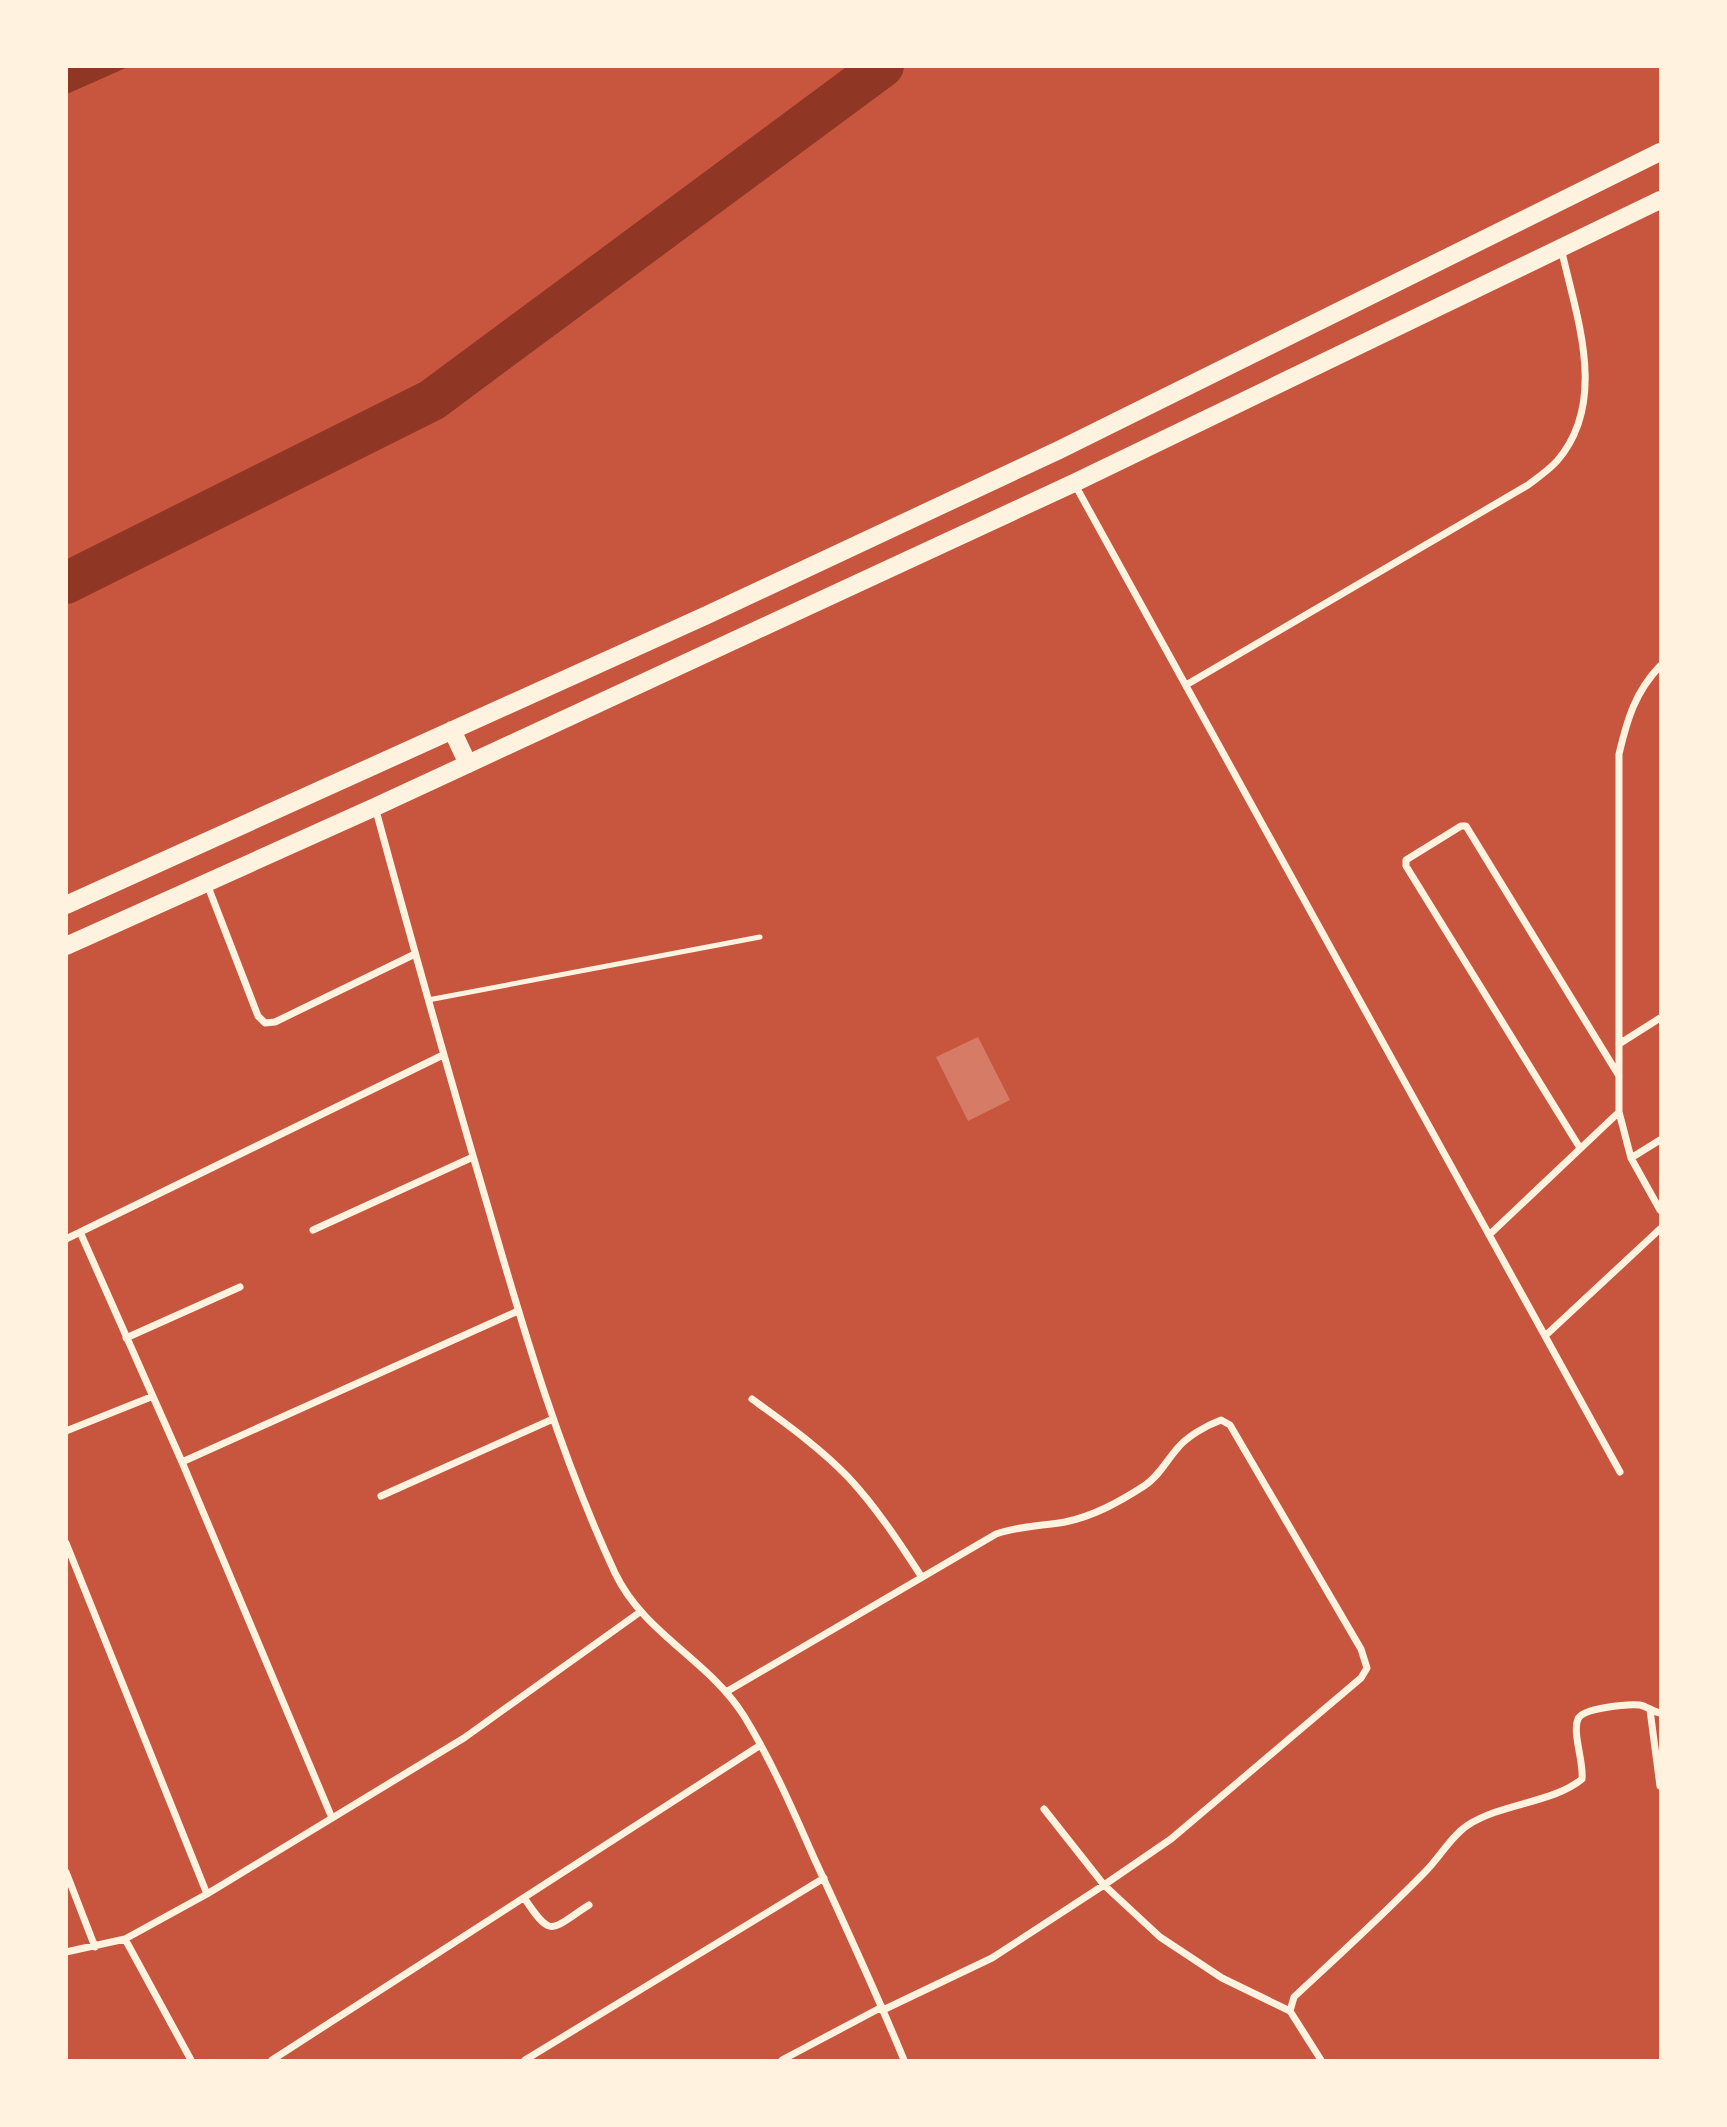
<svg xmlns="http://www.w3.org/2000/svg" width="1727" height="2127" font-family="Merriweather,serif">
<style>
.water{fill:#8f3625}
.lines{fill:none;stroke-linecap:round;stroke-linejoin:round}
.canal{stroke:#8f3625;stroke-width:42}
.building{fill:#d67c66}
.service{stroke:#fff3e0;stroke-width:5}
.minor{stroke:#fff3e0;stroke-width:7}
.primary{stroke:#fff3e0;stroke-width:18}
</style>
<rect width="100%" height="100%" fill="#c8553d"/>
<path class="water" d="M67,66H128V67L67,94Z"/>
<g class="lines">
<path class="canal" d="M66,583L432,400L883,66"/>
</g>
<path class="building" d="M978,1037L1010,1100L968,1121L936,1057Z"/>
<g class="lines">
<path class="service" d="M428,1000L760,937"/>
<path class="minor" d="M1074,483L1620,1472
M1660,666C1635,692 1627,720 1619,754V1112L1631,1158L1660,1210
M1186,685L1528,485C1537,478 1549,470 1557,461C1609,401 1576,316 1561,248
M375,807C412,943 450,1078 490,1214C525,1335 561,1457 615,1573C644,1634 709,1660 744,1716C771,1760 793,1810 814,1858C845,1925 876,1992 904,2060
M207,884L258,1016L265,1023L275,1022L415,954
M1619,1044L1660,1018
M1580,1148L1406,866V860L1461,826H1466L1619,1076
M1631,1158L1660,1140
M313,1230L473,1157
M80,1232L182,1462L332,1818
M1489,1235L1619,1112
M66,1239L443,1055
M1545,1336L1660,1229
M126,1338L240,1287
M752,1399C785,1423 819,1447 848,1477C876,1507 899,1542 921,1576
M66,1431L151,1397
M182,1462L518,1311
M381,1496L553,1419
M66,1543L207,1894
M726,1692L996,1534C1019,1526 1041,1526 1065,1522C1094,1516 1119,1502 1144,1486C1158,1477 1165,1463 1176,1450C1186,1437 1205,1426 1221,1420L1230,1425L1361,1649L1367,1668L1361,1678L1171,1839L1104,1885L992,1958L883,2010
M1650,1710L1660,1786
M1044,1809L1104,1885L1160,1937L1222,1978L1290,2011L1321,2060
M66,1872L95,1947
M525,1899C552,1940 551,1929 589,1905
M125,1939L191,2060
M66,1952L125,1939L207,1894L464,1738L640,1612
M1290,2011L1294,1997C1338,1956 1383,1915 1425,1872C1440,1857 1451,1836 1468,1825C1502,1803 1553,1803 1582,1779C1584,1762 1572,1733 1578,1719C1582,1708 1628,1704 1640,1705C1646,1706 1654,1712 1660,1713
M272,2060L759,1746
M525,2060L824,1878
M782,2060L882,2007"/>
<path class="primary" d="M452,730L468,764
M66,905L707,615L1059,450L1660,152
M66,946L375,807L1074,483L1660,200"/>
</g>
<rect width="1727" height="2127" fill="none" stroke="#fff3e0" stroke-width="136"/>
</svg>
